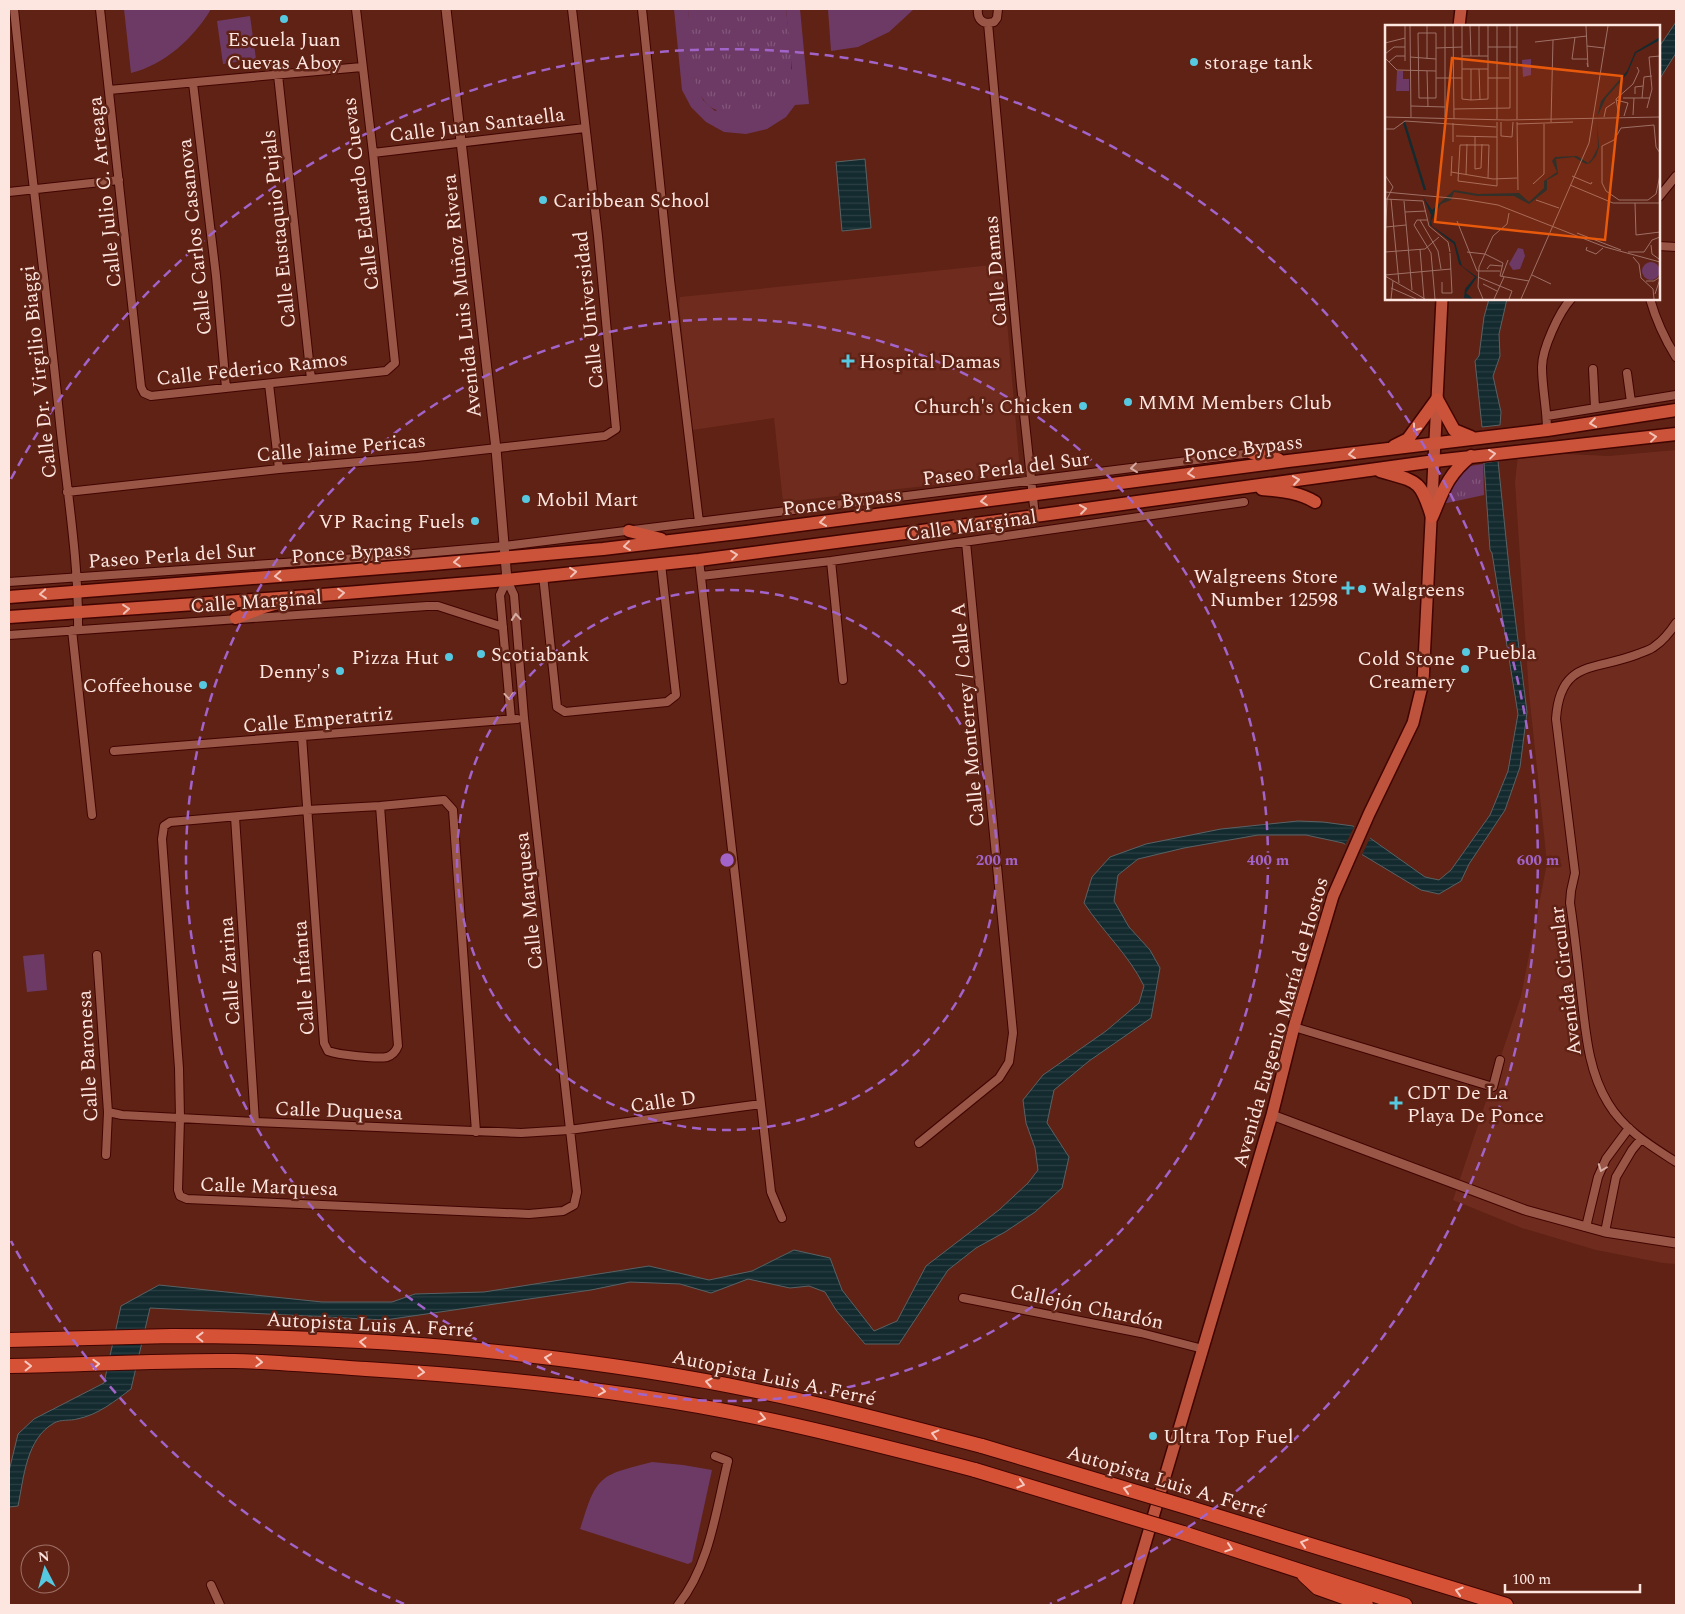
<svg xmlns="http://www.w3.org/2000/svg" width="1685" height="1614" font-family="Spectral,serif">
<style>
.built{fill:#6f2b1d}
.grass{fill:#6d3a65}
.park{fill:url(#park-tufts)}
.water{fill:url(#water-rules);stroke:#5a6264}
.pier{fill:#5f2215}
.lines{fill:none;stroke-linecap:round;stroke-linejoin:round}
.minor-casing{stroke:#410400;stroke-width:10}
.tertiary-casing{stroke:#410400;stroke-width:11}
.primary-casing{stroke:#410400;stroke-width:14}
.trunk-casing{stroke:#410400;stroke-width:15}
.motorway-casing{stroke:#410400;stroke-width:16}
.minor{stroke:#995647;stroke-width:8}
.tertiary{stroke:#995647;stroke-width:9}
.primary{stroke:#be543d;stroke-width:11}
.trunk{stroke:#ca533a;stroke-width:12}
.motorway{stroke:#d65237;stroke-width:14}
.motorway-bridge-casing{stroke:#410400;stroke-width:16;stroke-linecap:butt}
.motorway-bridge{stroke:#d65237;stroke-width:14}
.oneway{stroke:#f1c1b6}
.oneway2{stroke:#d6aca3}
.oneway3{stroke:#f6c8be}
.ring{fill:none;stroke:#a264c9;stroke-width:2.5;stroke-dasharray:9 6}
.poi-dot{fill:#56c9e1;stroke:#5f2215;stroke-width:2}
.labels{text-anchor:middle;stroke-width:5;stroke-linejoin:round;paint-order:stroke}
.poi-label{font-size:20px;fill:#fee6e0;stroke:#5f2215;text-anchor:start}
.street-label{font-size:20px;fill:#fee6e0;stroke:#5f2215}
.inset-river{fill:none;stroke:#132a2f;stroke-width:2.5}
.inset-road{fill:none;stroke:#9f7066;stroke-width:1}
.view{fill:#e8590c;fill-opacity:0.15;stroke:#e8590c;stroke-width:2.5}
.inset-edge{fill:none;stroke:#fee6e0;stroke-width:2.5}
.centre{fill:#a264c9;stroke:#5f2215;stroke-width:2.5}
.ring-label{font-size:15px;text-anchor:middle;font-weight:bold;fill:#a264c9;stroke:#5f2215;stroke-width:5;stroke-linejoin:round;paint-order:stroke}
</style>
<defs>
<pattern id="park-tufts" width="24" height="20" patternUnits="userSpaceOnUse" patternTransform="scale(1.25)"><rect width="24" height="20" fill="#6d3a65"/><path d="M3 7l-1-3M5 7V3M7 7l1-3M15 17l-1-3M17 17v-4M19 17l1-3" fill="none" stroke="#83567b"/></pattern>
<pattern id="water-rules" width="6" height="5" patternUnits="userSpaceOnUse" patternTransform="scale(1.25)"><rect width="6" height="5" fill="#132a2f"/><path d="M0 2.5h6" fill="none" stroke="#2b3f43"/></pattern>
</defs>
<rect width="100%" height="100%" fill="#5f2215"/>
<path class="built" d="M1002,264L1020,471L1014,476L783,502L774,418L692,430L679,304L680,297Z
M1676,450V1264L1663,1263L1596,1250L1522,1228L1453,1200L1521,996L1547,863L1529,693L1515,482L1518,456L1544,453L1609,456Z"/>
<path class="grass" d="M124,9H211C194,38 164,65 131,73Z
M674,9H688L695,80L703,100L715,111L792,69L786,9H800L809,104L795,105L786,117L767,129L746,134L724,132L706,122L691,107L682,90Z
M828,9H914L889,32L858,47L831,51Z
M250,16L256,59L223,64L217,21Z
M44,954L47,990L27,992L23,956Z
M652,1462L683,1465L712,1470L692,1562L688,1564L580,1529C586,1513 590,1490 604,1479C615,1470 638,1466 652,1462Z"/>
<path class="park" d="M688,9H786C788,33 801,88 777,104C767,111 752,110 740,111C725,112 712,113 703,99C689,79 690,34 688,9Z
M1483,464L1484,495L1442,504C1447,491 1456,471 1470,466C1474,465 1479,465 1483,464Z"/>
<path class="water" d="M1676,22V53L1659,80V47Z
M865,159L871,228L842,231L836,162Z
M1489,299H1507L1499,334L1500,356L1493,376L1501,412L1500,425L1482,427L1475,361L1479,356L1484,317Z
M1498,461L1510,577L1527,712L1520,767L1505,810L1469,864L1461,881L1439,894L1421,890L1343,843L1306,835H1258L1184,848L1138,859L1118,875L1114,901L1129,927L1150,950L1160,968L1151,1018L1089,1061L1054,1090L1047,1123L1069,1157L1062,1188L1035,1212L1005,1232L976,1248L948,1270L899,1344H865L836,1310L825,1292L809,1286L790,1288L748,1279L711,1293L680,1284L630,1282L591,1290L385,1320L150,1308L131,1389C115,1401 98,1415 77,1419C70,1421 61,1419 54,1423C26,1439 24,1477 18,1506L9,1507V1471L18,1434L34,1419L104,1383L121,1306L159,1285L322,1302H392L415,1294L484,1292L649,1266L709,1280L752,1271L794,1250L830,1258L842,1290L874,1331L897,1321L926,1266L999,1210L1028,1183L1038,1170L1035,1148L1026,1123L1023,1100L1043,1075L1106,1031L1139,1003L1144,986C1129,955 1103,932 1084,903L1092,877L1110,857L1146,844L1221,829L1298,821L1323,822L1353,826L1425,877L1439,880L1451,870L1490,815L1508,771L1518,714L1492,553L1490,550L1484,463Z"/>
<path class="pier" d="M1355,825L1371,836L1361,857L1344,847Z"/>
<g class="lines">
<defs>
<path id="minor" d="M14,9C28,147 46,285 60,423C67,492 79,561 78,630
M100,9L141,387L144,393L151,396L386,371L395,363L373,153L356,9
M642,9L670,280L699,522
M978,9C977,16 980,23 988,23
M998,9L997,18L994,22L988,23L1021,385L1035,516
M278,75L311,379
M193,83L216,276L226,388
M109,90L362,67
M373,153L585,128
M9,192L119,180
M1659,197L1676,176
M1659,246L1676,247
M1650,299C1656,320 1664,338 1676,357
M1593,369L1595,408
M1627,373L1631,402
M269,384L279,469
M1547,416L1676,395
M1547,430C1547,409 1542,388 1542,367C1542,349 1559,312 1571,299
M67,492L279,469L417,457L605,436L616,429L598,236L572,9
M699,560L771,1192L782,1218
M831,561L843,680
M543,575L557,707L565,712L667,702L676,695L661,564
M701,576L831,561L1244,502
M9,582L401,555L505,546L1252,453
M1676,623C1670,632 1664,640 1655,646C1651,650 1643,652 1638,654C1595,671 1560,659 1556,719L1575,873L1571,891L1570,903C1575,935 1578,968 1582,1001C1586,1036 1589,1072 1608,1103C1624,1130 1651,1146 1676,1162
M72,630L92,815
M9,635L427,606H438L503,627
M302,736L324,1043L328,1051C338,1055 378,1059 387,1057C393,1055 396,1051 398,1046L380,806
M114,751L517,719
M235,817L255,1122
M97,955L108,1112L106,1155
M1294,1027L1493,1087L1500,1060
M108,1112L122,1115L255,1122L521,1133L569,1130L761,1104
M476,1132L453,810L444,800L380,806L307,810L170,822L164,826L162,839L179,1068L180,1118L178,1190L180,1196L187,1199L529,1214L563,1211L574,1205L577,1192L524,718L514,595L507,580L500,595L511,719
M919,1143L999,1078L1009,1062L1013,1033L966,542
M1586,1227L1598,1177L1606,1159L1629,1128
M1605,1232L1616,1177L1632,1150L1641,1139
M963,1298L1141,1333L1203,1349
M211,1585L220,1605
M678,1605C710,1565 716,1510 728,1461L715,1456"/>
<path id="tertiary" d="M446,9L496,449L507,580
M1272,1115L1525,1210L1605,1232L1676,1243"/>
<path id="primary" d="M1459,26L1461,9
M1127,1605L1272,1115L1294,1027L1333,896L1369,814L1413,723L1423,682L1442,299"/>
<path id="trunk" d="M1394,446L1408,439L1437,399L1454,430L1471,437
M1252,453L1278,459
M1380,471C1417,482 1420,478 1432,517
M1262,489C1281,491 1299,492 1315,502
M1432,517C1443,491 1448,474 1471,456
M629,531L661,539
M9,597L433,564L603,549L746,532L1288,461L1547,430L1676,410
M9,617L309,596L507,580L699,560L1035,516L1435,461L1676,434
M236,618L264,607L278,603"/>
<path id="motorway" d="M9,1340C63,1339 117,1337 172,1336C286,1336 404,1341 517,1354C599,1363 681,1375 761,1392C836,1407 909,1427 982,1446
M9,1366C84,1365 159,1360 234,1361C278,1362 322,1366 366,1369C497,1377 627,1390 755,1417C829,1432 902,1451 975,1470
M1190,1508L1506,1605
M1183,1533L1405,1605
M1304,1575L1318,1588L1366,1605"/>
</defs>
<use href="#minor" class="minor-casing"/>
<use href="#tertiary" class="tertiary-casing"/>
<use href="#primary" class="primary-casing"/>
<use href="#trunk" class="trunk-casing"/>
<use href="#motorway" class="motorway-casing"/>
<use href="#minor" class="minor"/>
<use href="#tertiary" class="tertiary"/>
<use href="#primary" class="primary"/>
<use href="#trunk" class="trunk"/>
<use href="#motorway" class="motorway"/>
<defs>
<path id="motorway-bridge" d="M982,1446L1190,1508
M975,1470L1183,1533"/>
</defs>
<use href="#motorway-bridge" class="motorway-bridge-casing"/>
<use href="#motorway-bridge" class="motorway-bridge"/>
</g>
<defs><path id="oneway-chevron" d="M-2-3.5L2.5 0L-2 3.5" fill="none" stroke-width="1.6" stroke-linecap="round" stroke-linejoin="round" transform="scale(1.25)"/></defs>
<g class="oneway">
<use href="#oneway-chevron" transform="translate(1593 423) rotate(172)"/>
<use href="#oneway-chevron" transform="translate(1416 428) rotate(126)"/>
<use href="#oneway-chevron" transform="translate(1653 437) rotate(-7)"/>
<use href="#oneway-chevron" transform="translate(1352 454) rotate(173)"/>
<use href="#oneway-chevron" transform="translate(1492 454) rotate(-7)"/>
<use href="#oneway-chevron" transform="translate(1191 473) rotate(173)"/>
<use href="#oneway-chevron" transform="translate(1296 480) rotate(-8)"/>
<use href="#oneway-chevron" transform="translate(984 501) rotate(173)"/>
<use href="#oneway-chevron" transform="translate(1083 509) rotate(-8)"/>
<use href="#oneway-chevron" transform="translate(823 522) rotate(172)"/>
<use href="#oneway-chevron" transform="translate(627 546) rotate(173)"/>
<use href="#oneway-chevron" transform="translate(734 555) rotate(-7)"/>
<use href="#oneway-chevron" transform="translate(457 562) rotate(175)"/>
<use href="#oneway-chevron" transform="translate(573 572) rotate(-6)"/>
<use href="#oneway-chevron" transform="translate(278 576) rotate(176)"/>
<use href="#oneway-chevron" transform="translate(341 593) rotate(-5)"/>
<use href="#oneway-chevron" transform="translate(43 594) rotate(175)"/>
<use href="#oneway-chevron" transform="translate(126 609) rotate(-5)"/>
</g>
<g class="oneway2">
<use href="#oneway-chevron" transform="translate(1134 468) rotate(173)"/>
<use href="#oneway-chevron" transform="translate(516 617) rotate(-95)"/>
<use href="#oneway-chevron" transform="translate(509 696) rotate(85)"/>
<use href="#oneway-chevron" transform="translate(1602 1168) rotate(111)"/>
</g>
<g class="oneway3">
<use href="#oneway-chevron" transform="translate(200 1337) rotate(-179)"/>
<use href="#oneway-chevron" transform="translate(363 1342) rotate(-177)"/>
<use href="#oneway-chevron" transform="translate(548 1358) rotate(-172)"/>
<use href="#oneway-chevron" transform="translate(259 1362) rotate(3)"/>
<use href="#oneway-chevron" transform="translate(96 1364) rotate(-2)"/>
<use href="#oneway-chevron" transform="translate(28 1366) rotate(-1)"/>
<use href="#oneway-chevron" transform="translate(421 1372) rotate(5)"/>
<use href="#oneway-chevron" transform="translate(709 1382) rotate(-169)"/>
<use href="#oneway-chevron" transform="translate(602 1391) rotate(8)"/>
<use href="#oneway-chevron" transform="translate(762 1418) rotate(12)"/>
<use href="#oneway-chevron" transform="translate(935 1434) rotate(-166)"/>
<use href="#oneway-chevron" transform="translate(1021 1484) rotate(17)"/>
<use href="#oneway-chevron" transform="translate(1127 1489) rotate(-163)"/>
<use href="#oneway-chevron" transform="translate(1304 1543) rotate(-163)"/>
<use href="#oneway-chevron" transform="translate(1229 1548) rotate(18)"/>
<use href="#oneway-chevron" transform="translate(1459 1591) rotate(-163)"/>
</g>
<g class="ring">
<circle cx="727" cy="860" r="270"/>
<circle cx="727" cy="860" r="541"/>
<path d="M404 1604A811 811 0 0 1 11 1241M11 479A811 811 0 1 1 1050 1604"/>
</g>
<g class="poi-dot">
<circle cx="284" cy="19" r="5"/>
<circle cx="1194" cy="62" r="5"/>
<circle cx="543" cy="200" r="5"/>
<path d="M845.5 353.5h5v5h5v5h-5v5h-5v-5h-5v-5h5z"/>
<circle cx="1128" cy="402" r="5"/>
<circle cx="1083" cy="406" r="5"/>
<circle cx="526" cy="499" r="5"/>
<circle cx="475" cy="521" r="5"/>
<path d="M1345.5 580.5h5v5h5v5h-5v5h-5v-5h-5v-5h5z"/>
<circle cx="1362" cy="589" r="5"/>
<circle cx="1466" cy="652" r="5"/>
<circle cx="481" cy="654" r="5"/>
<circle cx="449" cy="657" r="5"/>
<circle cx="1465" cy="669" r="5"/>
<circle cx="340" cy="671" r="5"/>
<circle cx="203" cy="685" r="5"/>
<path d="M1393.5 1095.5h5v5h5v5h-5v5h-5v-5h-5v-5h5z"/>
<circle cx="1153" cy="1436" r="5"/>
</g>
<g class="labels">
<g class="poi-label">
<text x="284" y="46" text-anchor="middle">Escuela Juan<tspan x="284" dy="23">Cuevas Aboy</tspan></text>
<text x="1204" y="69">storage tank</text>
<text x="553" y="207">Caribbean School</text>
<text x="859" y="368">Hospital Damas</text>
<text x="1138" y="409">MMM Members Club</text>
<text x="1073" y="413" text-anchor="end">Church's Chicken</text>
<text x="536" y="506">Mobil Mart</text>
<text x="465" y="528" text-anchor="end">VP Racing Fuels</text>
<text x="1338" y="583" text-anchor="end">Walgreens Store<tspan x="1338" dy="23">Number 12598</tspan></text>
<text x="1372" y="596">Walgreens</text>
<text x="1476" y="659">Puebla</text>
<text x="491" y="661">Scotiabank</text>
<text x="439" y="664" text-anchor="end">Pizza Hut</text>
<text x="1455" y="665" text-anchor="end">Cold Stone<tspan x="1455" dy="23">Creamery</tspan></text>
<text x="330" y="678" text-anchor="end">Denny's</text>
<text x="193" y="692" text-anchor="end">Coffeehouse</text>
<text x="1407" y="1099">CDT De La<tspan x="1407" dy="23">Playa De Ponce</tspan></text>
<text x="1163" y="1443">Ultra Top Fuel</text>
</g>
<g class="street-label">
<text transform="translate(477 124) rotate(-7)" y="7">Calle Juan Santaella</text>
<text transform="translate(104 192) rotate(-96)" y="7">Calle Julio C. Arteaga</text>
<text transform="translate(360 194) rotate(-97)" y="7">Calle Eduardo Cuevas</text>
<text transform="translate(278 229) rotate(-96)" y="7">Calle Eustaquio Pujals</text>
<text transform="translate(194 237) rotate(-96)" y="7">Calle Carlos Casanova</text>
<text transform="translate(995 271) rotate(-95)" y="7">Calle Damas</text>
<text transform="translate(461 296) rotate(-96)" y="7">Avenida Luis Muñoz Rivera</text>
<text transform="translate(588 310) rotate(-96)" y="7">Calle Universidad</text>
<text transform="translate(252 368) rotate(-6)" y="7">Calle Federico Ramos</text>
<text transform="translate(38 372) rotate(-96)" y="7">Calle Dr. Virgilio Biaggi</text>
<text transform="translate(341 447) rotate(-5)" y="7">Calle Jaime Pericas</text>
<text transform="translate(1243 448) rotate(-7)" y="7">Ponce Bypass</text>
<text transform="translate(1006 468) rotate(-7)" y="7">Paseo Perla del Sur</text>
<text transform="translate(842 501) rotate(-7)" y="7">Ponce Bypass</text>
<text transform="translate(971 525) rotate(-8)" y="7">Calle Marginal</text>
<text transform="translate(351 552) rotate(-4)" y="7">Ponce Bypass</text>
<text transform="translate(172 555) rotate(-4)" y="7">Paseo Perla del Sur</text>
<text transform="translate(256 601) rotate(-4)" y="7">Calle Marginal</text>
<text transform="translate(967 715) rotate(-95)" y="7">Calle Monterrey / Calle A</text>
<text transform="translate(318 719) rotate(-5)" y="7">Calle Emperatriz</text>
<text transform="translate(528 901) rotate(-96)" y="7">Calle Marquesa</text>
<text transform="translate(229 971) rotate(-94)" y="7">Calle Zarina</text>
<text transform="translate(303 978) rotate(-94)" y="7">Calle Infanta</text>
<text transform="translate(1565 981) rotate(-97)" y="7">Avenida Circular</text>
<text transform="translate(1280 1022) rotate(-74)" y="7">Avenida Eugenio María de Hostos</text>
<text transform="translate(87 1056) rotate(-93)" y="7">Calle Baronesa</text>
<text transform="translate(663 1101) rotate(-8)" y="7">Calle D</text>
<text transform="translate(339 1110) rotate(2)" y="7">Calle Duquesa</text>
<text transform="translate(269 1186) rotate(2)" y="7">Calle Marquesa</text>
<text transform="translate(1087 1306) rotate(12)" y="7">Callejón Chardón</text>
<text transform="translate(370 1324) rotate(3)" y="7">Autopista Luis A. Ferré</text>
<text transform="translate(774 1377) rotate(12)" y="7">Autopista Luis A. Ferré</text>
<text transform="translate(1167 1481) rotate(17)" y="7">Autopista Luis A. Ferré</text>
</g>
</g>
<g transform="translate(1385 25)">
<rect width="275" height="275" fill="#5f2215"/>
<path d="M133,223L138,224L140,231L135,244L128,245L124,239ZM257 246a9 9 0 1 1 18 0a9 9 0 1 1-18 0Z" fill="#6d3a65"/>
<path d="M146,34V50L138,52L137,35ZM12,46H18V54H24V66H11Z" fill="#6d3a65"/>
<path d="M275,12V15L251,28L242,49L221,73L212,92L216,76L242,46L250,27ZM212,96L214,122L211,131L205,138L201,139L189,132L171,134L173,149L162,155V165L144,179L129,171H92L69,167L66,175L56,179L46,196L47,201L70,217L77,241L92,252L81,268L88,274L79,273L80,264L90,252L74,239L69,219L45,200L46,190L38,172L47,185L69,165L93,169L134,168L144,177L159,163V156L172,147L167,136L170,132L192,131L203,138L207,134L213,122Z" fill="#132a2f"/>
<path class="inset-river" d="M19,97L40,165"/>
<path class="inset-road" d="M20,1V36M25,1L26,92M42,1V34M60,1V92M68,1L69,94M77,1V74L86,75L103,74V1M85,1L86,31M94,1V31M112,1V94M201,1L203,42L202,38M33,8H51V73H34ZM190,12L187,34H202M150,17L202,11M0,18L20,13M202,21L219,23M103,22H132M51,23L77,22M0,29L9,22H20M77,31H103M25,32L51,34M0,33L12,45L51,46M4,37L11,31H20M77,44H103M86,44V75M94,44L95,75M42,46L43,82M51,53H77M103,53H124M250,69V62L258,61M238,73H265M257,73L259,52L267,51M231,75L243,78L239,91M26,81L60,82M262,83L267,64L264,32L275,31M69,84L125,83V1M248,90L249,73M234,91L231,74L248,59L254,46L252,42M0,92L122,95L275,92M219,92L221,83L230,77M132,94V1M116,97V111L127,112L128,97M132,97L133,165M166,97L168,15M68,98V117M132,99L188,97M0,104H9L20,96L111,102M71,111L112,112M90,111V144L96,143L97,119M275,128L271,122L269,100L236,103L229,115L217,121V158L221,166L234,175H263L271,169L275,150M66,147L108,154L132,153M0,150L8,162L2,174L0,222M81,150L82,119M66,151L67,131M187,151L206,159L207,157M103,153L104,120H75L73,156L112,161V97M148,159L159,149V99M185,160L228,178H275M0,167L77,174L113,180L220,222L275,237M0,174L38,176L44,201L63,217L65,227M6,174L14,258M151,175L174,183M19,176L27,265M250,178L251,210L275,207M20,187L41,186M35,195L53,226L56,244M42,195H32L29,200L46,228L50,274M72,196L92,246H115M1,202L21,200M192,208L236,225M266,220L267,229L274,234M202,222L201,225L211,229L218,223M35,224L39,274M0,227L40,224L54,212M82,227L100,229L118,238L115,251L144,256M243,227H259L267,215L275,212M248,232L254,239L256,253L268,264L269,274M102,244L105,240L117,241M0,250L66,244M147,250L166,259M0,251L40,274M117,251L123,235M93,252L127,266L124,274M261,256H269L275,252M57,257V268H67L65,228M98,259L112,266M6,263L31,274M270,269L275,254M6,274L8,256M98,274L93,262L94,242L108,211L122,199L124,188M109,274L119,252M136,274L204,118L223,1"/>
<path class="view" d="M67,33L237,51L220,215L50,197Z"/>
<rect width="275" height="275" class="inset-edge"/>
</g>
<circle cx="727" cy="860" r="8" class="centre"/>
<g class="ring-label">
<text x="997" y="865">200 m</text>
<text x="1268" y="865">400 m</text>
<text x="1538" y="865">600 m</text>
</g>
<rect width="1685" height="1614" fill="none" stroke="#fee6e0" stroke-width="20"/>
<g transform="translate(45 1569) rotate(354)"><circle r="24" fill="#5f2215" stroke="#9f7066"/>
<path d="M0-4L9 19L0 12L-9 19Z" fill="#56c9e1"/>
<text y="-8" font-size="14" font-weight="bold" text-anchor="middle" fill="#fee6e0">N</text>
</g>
<path d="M1505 1584v8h135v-8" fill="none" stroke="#fee6e0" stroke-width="2.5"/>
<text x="1512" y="1584" font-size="15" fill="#fee6e0" stroke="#5f2215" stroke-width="4" paint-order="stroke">100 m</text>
</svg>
